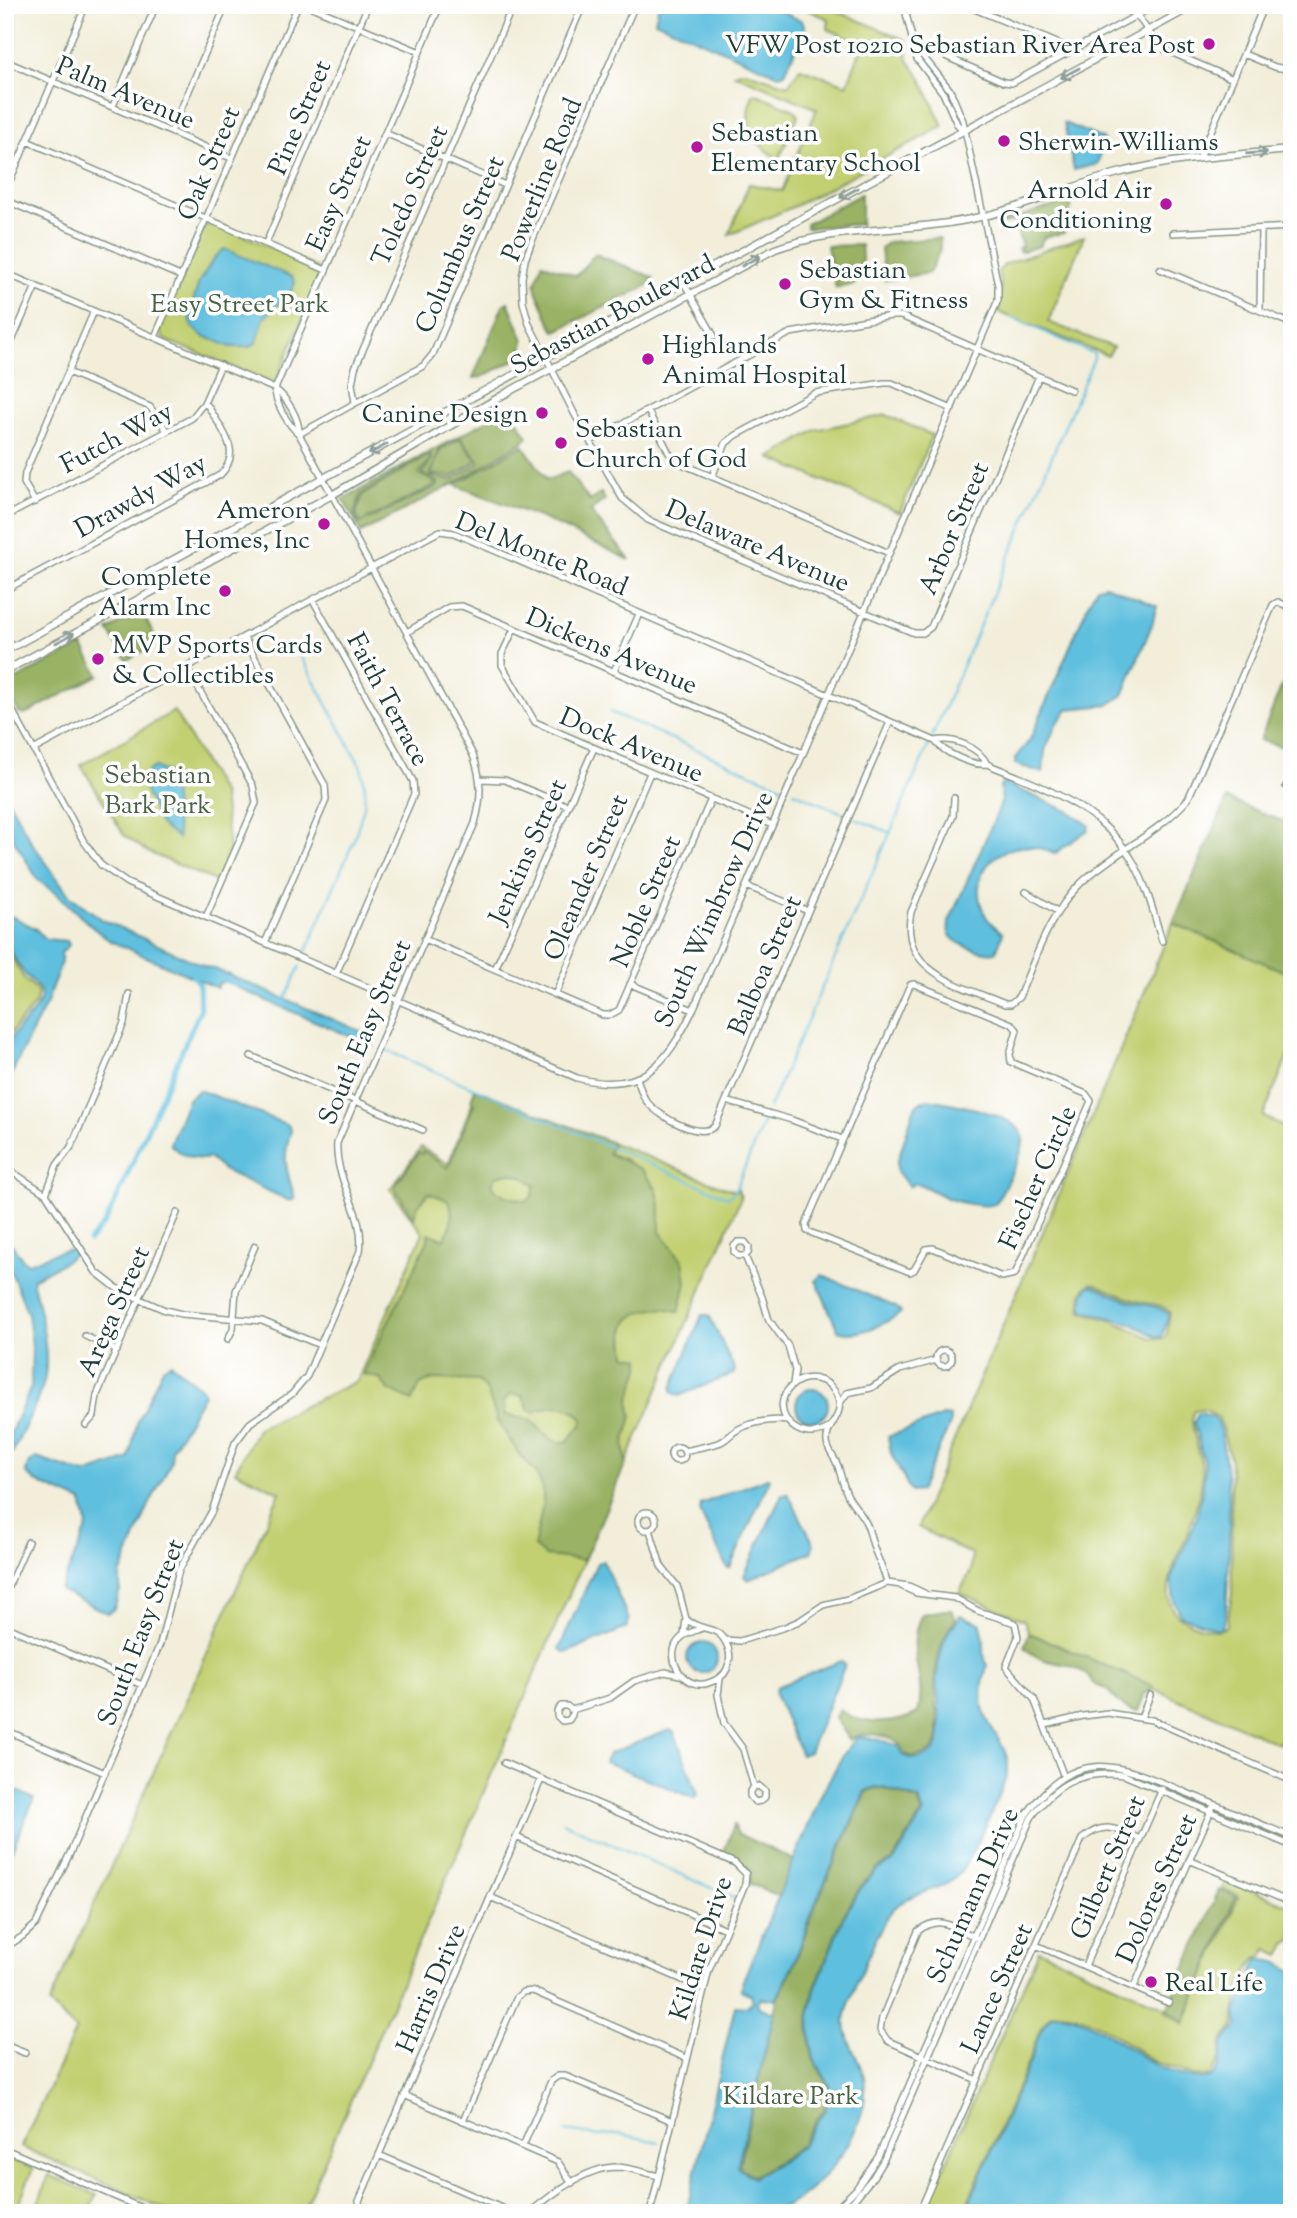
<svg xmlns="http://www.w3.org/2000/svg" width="1297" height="2218" font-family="'Sorts Mill Goudy',serif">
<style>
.green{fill:#c2d072;stroke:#708653;stroke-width:2;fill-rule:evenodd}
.forest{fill:#99b264;stroke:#5c784c;stroke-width:2;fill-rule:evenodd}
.water{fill:#5fbfde;stroke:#3f7e89;stroke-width:2;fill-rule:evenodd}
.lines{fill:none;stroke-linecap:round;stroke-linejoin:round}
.stream{stroke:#5fbfde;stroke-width:2}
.canal{stroke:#5fbfde;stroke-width:5}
.minor-casing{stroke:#889687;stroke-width:8}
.major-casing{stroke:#889687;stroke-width:9}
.minor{stroke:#fff;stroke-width:5}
.major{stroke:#fff;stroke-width:6}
.oneway{stroke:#8f9e9a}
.poi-dot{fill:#b5179e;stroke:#fff;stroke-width:2.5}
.labels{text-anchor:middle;stroke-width:7;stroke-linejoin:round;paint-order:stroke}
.poi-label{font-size:26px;fill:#1f3d34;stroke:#fff;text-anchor:start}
.street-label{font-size:26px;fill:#1f3d34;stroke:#fff}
.park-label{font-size:26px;fill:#486244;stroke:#fff}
</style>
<rect width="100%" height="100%" fill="#fff"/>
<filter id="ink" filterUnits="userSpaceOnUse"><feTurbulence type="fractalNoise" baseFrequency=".0143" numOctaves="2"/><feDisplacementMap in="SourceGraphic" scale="14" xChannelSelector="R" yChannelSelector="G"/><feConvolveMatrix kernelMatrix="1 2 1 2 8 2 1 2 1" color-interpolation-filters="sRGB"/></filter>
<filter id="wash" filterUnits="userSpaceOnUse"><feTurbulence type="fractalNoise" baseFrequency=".00686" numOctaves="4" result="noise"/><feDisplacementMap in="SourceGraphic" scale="28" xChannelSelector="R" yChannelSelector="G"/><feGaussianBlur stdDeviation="1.57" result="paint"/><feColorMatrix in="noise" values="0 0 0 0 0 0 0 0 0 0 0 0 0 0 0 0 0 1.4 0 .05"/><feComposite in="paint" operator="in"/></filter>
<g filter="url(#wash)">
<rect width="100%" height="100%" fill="#f2eeda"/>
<path class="green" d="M796,5H822L906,40L908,60L920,76L943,126L797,205L729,235L749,184L782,191L817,109L735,74L744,71L788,85L800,68L847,85L863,44L828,29L829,19Z
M754,93L795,110L798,116L779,159C753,145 740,120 754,93Z
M213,222L317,268L320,278L276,381L273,383L163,339L160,329L204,226Z
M1084,236L1048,322L1113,347L1108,356L998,312L1001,285L998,272L1005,264Z
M886,415L932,435L900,513L770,458L816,430Z
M174,711L223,795L229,850L217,882L148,852L124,835L81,765Z
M1173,923L1292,975V1046L1263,1116L1292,1132V1716L1279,1744L1152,1688L1153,1686L1029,1633L1024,1620L959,1593L971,1571L972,1555L918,1527C1001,1325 1091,1125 1173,923ZM1092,1283C1106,1288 1120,1296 1134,1300C1147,1304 1159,1302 1170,1312L1167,1334L1164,1339L1151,1338L1113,1321L1082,1312C1079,1300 1081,1289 1092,1283ZM1197,1410H1205L1219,1418L1231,1461L1232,1593L1227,1626C1218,1633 1209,1629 1198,1626C1147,1611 1175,1565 1188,1532C1194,1516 1199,1498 1202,1480C1205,1458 1188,1430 1193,1412Z
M5,946L25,980L35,988L38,994L36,1003L5,1040Z
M472,1103L650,1180L624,1159L607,1153L613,1143L723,1187L737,1191L738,1189L741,1198L626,1463L624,1448L575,1558L584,1560L302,2213H174L21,2147L76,2030L49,2004L280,1492L235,1471L258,1428L357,1381L423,1233L390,1189L421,1147L448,1164Z
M1226,1879L1292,1907V1940L1286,1944L1280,1955L1267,1949L1263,1957H1257C1244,1975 1233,2004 1235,2025L1222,2042L1221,2057L1210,2075C1198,2079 1190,2075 1179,2070C1170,2067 1161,2065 1153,2061C1128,2045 1081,2004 1050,2015L1041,2027L1030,2058L963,2213H924L1039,1950L1166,2008V2012L1184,2024L1238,1898L1237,1895L1222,1889Z
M7,2158L33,2168L15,2213H5V2178L9,2169L5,2167Z
M49,2175L97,2195L89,2213H34Z"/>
<path class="forest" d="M861,194V224L806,228V224Z
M1073,200L1064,233L1044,237L1040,246L1020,252L1018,248L1022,247L1014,221L996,226V224Z
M940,238V250L929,273L884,280L881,248L888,242Z
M861,245L863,275L855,284L836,288L827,246Z
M595,254L654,278L647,286L556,331L553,329L537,293L535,285L542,263L576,276Z
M508,302L524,340L521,357L482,377L473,378L503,305Z
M510,408L528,437L521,443L457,482L361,533L343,499ZM460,437L479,460V463L452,480L430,476L440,448ZM430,453L432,459L422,474L438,482V486L359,524L354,514L361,494Z
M460,439L477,461L452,477L431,474L441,449Z
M523,445L547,480L568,472L590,501L601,493L605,500L590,511L630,560L544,519L455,485Z
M429,455L430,459L419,474L437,484L360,523L356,514L363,495Z
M142,612L158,643L127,660L108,630Z
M82,645L99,675L24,715L19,713L5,685Z
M1292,684V750L1260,740L1282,685Z
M1227,799L1292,825V975L1173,923Z
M475,1089L613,1143L608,1153L641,1169L656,1188L660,1203V1232L683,1261L686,1283L679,1312C664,1306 631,1308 625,1327C623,1335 625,1347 626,1355L640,1358V1368L629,1401L632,1416L624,1444L626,1463L584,1560L545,1556L534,1547L543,1504V1488L535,1471L520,1456L497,1420L487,1391L478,1381L433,1379L420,1385L412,1401L389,1390L379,1378L363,1374L428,1240V1233L443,1239C453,1229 453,1216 450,1203L443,1198L428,1193L417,1207L414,1218L394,1187L419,1152L422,1154L423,1151L448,1168L474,1104L471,1100ZM510,1173L523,1177L535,1185L532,1197L526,1201L506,1196L497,1191L492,1184L496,1176ZM510,1394L522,1395L529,1410L535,1412C550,1404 573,1403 583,1420C581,1429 572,1433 568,1441C551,1448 543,1427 529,1420C521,1416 514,1418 506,1414L503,1403Z
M945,1610H951L956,1619C938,1641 933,1672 935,1700C937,1718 946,1751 921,1755C916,1756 910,1758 905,1754C899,1749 905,1751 900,1745C889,1733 861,1731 850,1740L835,1718L839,1709C861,1727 895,1725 918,1713C928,1677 903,1649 922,1614Z
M1029,1633L1153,1686L1151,1692L1145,1693L1138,1711C1124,1711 1117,1700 1108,1691C1105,1687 1098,1687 1094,1684C1090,1680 1088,1675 1083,1672C1063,1658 1047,1669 1024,1647Z
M875,1788C892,1789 902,1797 918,1800L922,1813L893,1860L877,1869L860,1887L842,1918L814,1990L809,2012L810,2041L813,2059L829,2086L826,2104L801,2145L781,2160L753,2176L739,2166L777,2000L794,1966L817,1902L866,1792Z
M734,1825L738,1834L794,1860L779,1896L750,1884L749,1868L723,1854Z
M1219,1890L1236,1897L1184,2022L1167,2010Z"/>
<path class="water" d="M659,5H767L802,21L805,27L785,73L779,75L655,21Z
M1064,123L1103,139L1098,164L1074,170Z
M224,249L292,277L295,283L291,291L264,318L257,342L249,347H231L203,336L192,327L189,316L199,282L215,257Z
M1105,585L1157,606L1151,627L1123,695L1108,705L1068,709L1056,725L1045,750L1043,773L1015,764V758L1030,740L1090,600L1097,587Z
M155,767L169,774L175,784L173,792L178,838C173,833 168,832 164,828C157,822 156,816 153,808C145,789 141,794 148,771Z
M1004,783L1068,811L1089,825L1088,830L1054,854C1008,829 959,872 987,918C991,924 998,929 1003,933L996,952C986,954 953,945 949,933C948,930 949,925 949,922L998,811L1002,800L1000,786Z
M5,794L32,843L70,896L103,920L206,967L215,969L365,1033L371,1037L373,1046L251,994L225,981L218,984L217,988L110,941L92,927L56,893L38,880L5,825Z
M5,913L35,928L45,939L67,941L69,945L61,953C63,971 50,982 49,999C33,1030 16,1060 5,1092C5,1081 2,1053 7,1044C13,1031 42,1009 41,995C40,986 30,980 25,974C10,956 5,936 5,913Z
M199,1090L288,1125L291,1131C281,1160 287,1171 295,1199L290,1201L223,1170L209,1158C196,1162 178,1154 170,1144L188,1099Z
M928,1099C948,1103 1018,1113 1023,1137C1026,1151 1003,1188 996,1203C986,1210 952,1201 941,1195C932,1191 925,1185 915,1183L909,1187L897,1171V1163L914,1109L918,1103Z
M5,1235L23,1260L28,1263C43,1259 58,1249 73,1250L76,1253L61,1264L32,1279C39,1306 52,1358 43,1385C33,1414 17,1441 5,1469V1445L31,1387L32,1347L28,1314L5,1256Z
M822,1275L896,1307L901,1313C885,1324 857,1338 838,1331L816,1280Z
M1092,1285C1106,1291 1121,1299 1136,1303C1148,1306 1158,1305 1169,1314L1162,1337H1157L1132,1324L1083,1310C1083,1300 1082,1290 1092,1285Z
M702,1315H709L735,1370L733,1374L679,1396L672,1392V1388Z
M171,1363L203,1390L204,1394L172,1449L171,1462L149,1505L120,1575V1590L114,1609L107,1613L60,1590L86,1531L87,1524L82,1502L36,1482L26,1473L28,1465L36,1458L85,1474L129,1459L137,1423L163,1368Z
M796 1405a16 16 0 1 1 32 0a16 16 0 1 1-32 0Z
M1198,1413L1213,1417L1217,1420C1235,1482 1229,1550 1226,1614L1222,1628L1217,1629L1181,1616L1174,1601L1171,1578L1196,1520L1203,1487L1205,1466L1194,1423Z
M943,1416L950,1417L951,1422L920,1491L911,1492L891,1453L888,1437Z
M767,1478L770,1479L730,1568H727L700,1512L701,1504Z
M782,1494H788L814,1544L811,1552L748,1580L744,1576Z
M603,1561L629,1620L627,1628L566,1653L559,1649L597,1563Z
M960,1615L980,1623C987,1639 981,1654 987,1665C984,1679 980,1694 983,1708C986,1727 1008,1745 1008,1766C1008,1783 966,1871 953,1880C930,1895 901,1892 886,1919C877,1935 844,2008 845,2022C846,2047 865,2064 865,2087C867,2134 816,2200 771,2212C763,2214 753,2213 745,2213C725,2213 706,2213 686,2213L735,2006L747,2007L753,2002L751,1995L741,1990L742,1983L822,1793L843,1755L857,1737C872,1737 884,1740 898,1746L902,1755C910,1759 915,1759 923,1757C954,1750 933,1696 937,1674C939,1660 943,1639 951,1628C956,1622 958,1622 960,1615ZM875,1787C893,1788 902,1796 919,1799L924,1813L894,1861L877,1870L861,1888L843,1918L815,1990L810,2013L811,2041L814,2059L830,2086L828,2105L802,2145L782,2161L753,2178L737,2167L774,2013L759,2007L757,2002L761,1998L776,2000L793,1965L816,1902L865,1791Z
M687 1658a15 15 0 1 1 30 0a15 15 0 1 1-30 0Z
M841,1661L845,1665L809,1752L801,1755L775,1694L776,1687Z
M669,1730L674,1732L698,1794L694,1798L605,1762L608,1754Z
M5,1785L34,1799L5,1866Z
M1258,1959L1276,1962L1292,1970V2213H965L1031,2059C1036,2045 1040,2023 1053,2016C1074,2004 1135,2054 1154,2064C1164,2070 1201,2084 1211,2077C1223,2068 1220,2054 1224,2043C1226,2036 1234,2031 1238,2026L1236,2012Z"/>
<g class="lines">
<path class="stream" d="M297,649L361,767L365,788L364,807L354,840L306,952
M610,712L783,787
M932,737L1094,358V354L1011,317
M794,792L845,814
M856,819L891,833
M222,981L236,986
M285,1000L300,966
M383,1049L725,1196L729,1197L735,1191L765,1118
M769,1108L930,742
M562,1822L734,1898
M565,2131L599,2136L620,2134L659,2142"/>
<path class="canal" d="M89,1241L105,1222L112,1209L200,1010L199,985L192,974"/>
</g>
</g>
<g filter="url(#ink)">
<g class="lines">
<defs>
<path id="minor" d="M307,5L420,52
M635,5L532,241L525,260L522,278L523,302L529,324L574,413L622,498L648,520L914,633H923L931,627L1039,376
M904,5L917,59L943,93L957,124L963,130
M965,5L1074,50
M1113,5L1137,15L1159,47L1233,79
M5,26L14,5
M1244,54L1275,67L1292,70
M947,57L1004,82L1012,83L1156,5
M5,61L231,158
M113,106L156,5
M171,132L226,5
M385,133L505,185
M27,141L326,270
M1200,157L1264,5
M5,192L86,5
M5,200L180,276
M1173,233L1292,227
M266,243L368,5
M1160,269L1292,324
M5,273L275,389C287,398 300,419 299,434
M684,283L714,336
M1260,310L1261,229
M155,337L298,5
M5,357L36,286
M68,372L150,407L167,431
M355,402L352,384L355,368L513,5
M648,411L669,453L678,462L889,553
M299,434L423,366L433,354L583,5
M591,441L790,333L891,316H901L1071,390
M712,477L726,443L735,436L815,393L884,383H892L952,409
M35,502L24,483L25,473L94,311
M5,517L192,418L204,403L221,365
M5,590L220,475C244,452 221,429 208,406L204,403
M313,600L413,781L414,794L336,974
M514,629L502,654V665L535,722L772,825
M407,632L449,607L462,606L803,753
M244,638L325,785L326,800L265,943
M187,668L253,786L256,803L206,917
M614,671L639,614
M5,697L83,840L101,865L127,883L577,1078C642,1095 666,1065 693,1010L998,300V285L963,121L950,90L922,55L912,36
M935,741C953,737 979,747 987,764
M35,749L440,531L454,533L935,741C944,753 972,766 987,764C1043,787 1105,808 1135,865C1148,889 1154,915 1162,941
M481,779L505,780L568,806
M1286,786L1292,789
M954,798L953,816L911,912C898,973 963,986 1005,1004H1011L1019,997C1036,957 1049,914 1081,883C1114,852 1158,834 1188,799L1273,605L1278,602L1292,608
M746,886L808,911
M1026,892L1057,911
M424,939L603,1015H610L619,1010L711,799
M495,969L594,748
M630,984L693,1010
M914,984L1012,1024L1017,1030L1010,1054L1011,1062L1086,1094L1091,1101L1015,1274L1002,1277L933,1248L926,1249L914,1270L910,1272L807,1231L806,1224L910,985Z
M555,995L650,773
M251,1056L423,1130
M637,1078C640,1087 642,1097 648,1103C660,1117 700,1140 715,1126L890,722
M726,1101L792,1120L842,1139
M5,1167L46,1194L96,1272L119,1290L165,1310L182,1314L262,1321L320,1345
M46,1194L57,1165L71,1147L124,1023L129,994
M745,1256H738L734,1252V1246L738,1242H745L749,1247L748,1253L745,1256L762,1297L769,1320L788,1346L795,1370L793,1384
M85,1336L117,1351
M228,1339L233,1329L236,1291L255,1246
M936 1358a8 8 0 1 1 16 0a8 8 0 1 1-16 0Z
M840,1403L847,1393L871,1388L900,1370L937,1360
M86,1425L94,1416L97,1395L177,1213
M830,1427C797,1449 764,1406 794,1384C807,1374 827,1378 835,1392C849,1415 825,1423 827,1442C827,1450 835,1458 838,1466C841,1476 843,1486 848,1496C853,1505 861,1513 866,1523C870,1531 871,1540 874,1548C878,1560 884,1569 887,1583
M671 1454a7 7 0 1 1 14 0a7 7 0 1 1-14 0Z
M684,1451C696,1448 710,1446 721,1442C727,1439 730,1435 734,1432C748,1422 772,1419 787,1421
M638 1521a9 9 0 1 1 18 0a9 9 0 1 1-18 0Z
M650,1530L661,1566L677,1586L680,1595L686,1619L684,1635
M887,1583L909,1586L924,1593
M901,1586L916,1593L955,1598L978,1611L1015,1623L1018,1637L1006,1667L1034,1699L1064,1777
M5,1594L28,1542
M686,1619C699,1631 715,1626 723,1638C730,1648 732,1658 727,1669C724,1676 719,1679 711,1682C685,1694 660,1655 682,1637C687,1633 695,1631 702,1628
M5,1626L142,1685
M725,1640L740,1641L785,1627L799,1621L823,1605L848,1599L887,1583
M720,1679L718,1695L724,1723L743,1749L754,1787L750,1791V1796L755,1802L761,1801L765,1797V1791L759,1786L754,1787
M572,1710V1715L569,1720L562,1721L557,1716V1711L561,1706H567L572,1710L610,1698L634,1681L665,1672L680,1675
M1141,1718L1150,1695
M1045,1725L1083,1716L1108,1713L1152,1720L1292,1781
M5,1730L105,1773
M504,1763L735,1863L746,1874L745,1884L709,1970L650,2213
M516,1837L725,1929
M1189,1860L1292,1903
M490,1897L704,1989
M975,1937C953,1927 940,1914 918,1931L882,2018L880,2030L888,2041L977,2080
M1036,1945L1169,2003
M5,1948L23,1936L36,1924L71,1851L160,1644L179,1570L212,1511L235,1443L250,1423L292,1394L307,1376L360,1251C366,1213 334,1182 337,1143L475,823C482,798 482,779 473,755L299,434C288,425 275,403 275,389L440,5
M1085,1966L1162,1789
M1134,1987L1214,1804
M5,2045L25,2053
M404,2095L558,2162L572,2183
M463,2121L517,1997L523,1992L533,1991L686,2058
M523,2146L551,2081L558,2076H565L672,2121
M5,2149L153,2213
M379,2155L513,2213
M360,2213L359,2201L541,1780
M529,2213C551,2195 585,2168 615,2167C630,2167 645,2173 659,2176
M832,2213L856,2189L878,2157L1026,1815C1076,1744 1119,1764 1187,1793C1222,1807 1257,1823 1292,1837
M843,2213L873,2177L884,2159L1031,1818C1056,1783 1081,1770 1124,1775L1292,1846
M919,2213L1082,1839C1104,1820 1117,1829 1140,1839"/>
<path id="major" d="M5,651L1195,5
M5,671L332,495L508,392L775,249C840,225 913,233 980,217C1027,207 1071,186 1118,173C1175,158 1233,155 1292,150"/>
</defs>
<use href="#minor" class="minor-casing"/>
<use href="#major" class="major-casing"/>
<use href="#minor" class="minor"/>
<use href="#major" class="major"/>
</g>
<defs><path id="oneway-shaft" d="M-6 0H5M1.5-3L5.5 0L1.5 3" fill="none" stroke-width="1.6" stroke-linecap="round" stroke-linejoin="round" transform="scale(1.75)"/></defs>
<g class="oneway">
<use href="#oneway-shaft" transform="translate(1070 73) rotate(152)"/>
<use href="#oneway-shaft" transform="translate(1257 153) rotate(-5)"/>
<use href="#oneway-shaft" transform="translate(849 193) rotate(151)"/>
<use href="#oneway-shaft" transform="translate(751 261) rotate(-28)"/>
<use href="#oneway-shaft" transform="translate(378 449) rotate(151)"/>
<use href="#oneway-shaft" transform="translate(65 638) rotate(-28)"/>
</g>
</g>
<g class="poi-dot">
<circle cx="1209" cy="44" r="7"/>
<circle cx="1004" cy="141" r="7"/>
<circle cx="697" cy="147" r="7"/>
<circle cx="1166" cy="204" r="7"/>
<circle cx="785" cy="284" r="7"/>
<circle cx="648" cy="359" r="7"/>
<circle cx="542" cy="413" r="7"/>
<circle cx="561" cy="443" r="7"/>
<circle cx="324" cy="524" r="7"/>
<circle cx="225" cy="591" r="7"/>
<circle cx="98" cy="659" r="7"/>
<circle cx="1151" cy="1982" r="7"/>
</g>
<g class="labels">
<g class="poi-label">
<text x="1195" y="53" text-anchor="end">VFW Post 10210 Sebastian River Area Post</text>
<text x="711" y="141">Sebastian<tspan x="711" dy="30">Elementary School</tspan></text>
<text x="1018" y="150">Sherwin-Williams</text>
<text x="1152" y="198" text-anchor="end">Arnold Air<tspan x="1152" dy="30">Conditioning</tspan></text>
<text x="799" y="278">Sebastian<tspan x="799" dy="30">Gym &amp; Fitness</tspan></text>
<text x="662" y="353">Highlands<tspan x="662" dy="30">Animal Hospital</tspan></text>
<text x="528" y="422" text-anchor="end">Canine Design</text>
<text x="575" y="437">Sebastian<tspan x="575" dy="30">Church of God</tspan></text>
<text x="310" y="518" text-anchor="end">Ameron<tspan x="310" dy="30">Homes, Inc</tspan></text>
<text x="211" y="585" text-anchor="end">Complete<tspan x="211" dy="30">Alarm Inc</tspan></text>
<text x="112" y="653">MVP Sports Cards<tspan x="112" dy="30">&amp; Collectibles</tspan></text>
<text x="1165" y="1991">Real Life</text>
</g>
<g class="street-label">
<text transform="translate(126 92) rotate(23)" y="9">Palm Avenue</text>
<text transform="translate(299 117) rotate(-67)" y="9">Pine Street</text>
<text transform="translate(208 163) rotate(-67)" y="9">Oak Street</text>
<text transform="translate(541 179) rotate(-68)" y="9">Powerline Road</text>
<text transform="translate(338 193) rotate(-66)" y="9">Easy Street</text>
<text transform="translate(409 195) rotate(-66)" y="9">Toledo Street</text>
<text transform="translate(459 244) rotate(-67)" y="9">Columbus Street</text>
<text transform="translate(612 314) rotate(-28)" y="9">Sebastian Boulevard</text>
<text transform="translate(116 437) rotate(-28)" y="9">Futch Way</text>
<text transform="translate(140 495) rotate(-29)" y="9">Drawdy Way</text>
<text transform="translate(953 528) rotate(-67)" y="9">Arbor Street</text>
<text transform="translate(758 545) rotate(23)" y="9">Delaware Avenue</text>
<text transform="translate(542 553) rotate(22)" y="9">Del Monte Road</text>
<text transform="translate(612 650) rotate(23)" y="9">Dickens Avenue</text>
<text transform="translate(389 699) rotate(62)" y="9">Faith Terrace</text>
<text transform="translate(632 744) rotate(23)" y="9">Dock Avenue</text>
<text transform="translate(527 851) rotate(-66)" y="9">Jenkins Street</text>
<text transform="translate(585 877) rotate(-67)" y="9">Oleander Street</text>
<text transform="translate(645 901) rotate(-67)" y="9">Noble Street</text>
<text transform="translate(713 909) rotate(-66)" y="9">South Wimbrow Drive</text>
<text transform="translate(764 965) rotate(-67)" y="9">Balboa Street</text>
<text transform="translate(364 1032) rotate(-67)" y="9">South Easy Street</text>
<text transform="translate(1037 1177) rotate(-66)" y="9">Fischer Circle</text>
<text transform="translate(113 1311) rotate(-66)" y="9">Arega Street</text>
<text transform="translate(140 1632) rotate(-69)" y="9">South Easy Street</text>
<text transform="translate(1107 1867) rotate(-67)" y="9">Gilbert Street</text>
<text transform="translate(1156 1888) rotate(-66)" y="9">Dolores Street</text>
<text transform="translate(972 1895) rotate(-66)" y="9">Schumann Drive</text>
<text transform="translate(700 1948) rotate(-72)" y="9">Kildare Drive</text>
<text transform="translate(430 1988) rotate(-67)" y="9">Harris Drive</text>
<text transform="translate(996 1988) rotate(-66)" y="9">Lance Street</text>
</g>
<g class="park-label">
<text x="240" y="312">Easy Street Park</text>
<text x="158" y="783">Sebastian<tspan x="158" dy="30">Bark Park</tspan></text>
<text x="791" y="2104">Kildare Park</text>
</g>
</g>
<rect width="1297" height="2218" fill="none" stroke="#fff" stroke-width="28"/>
</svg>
